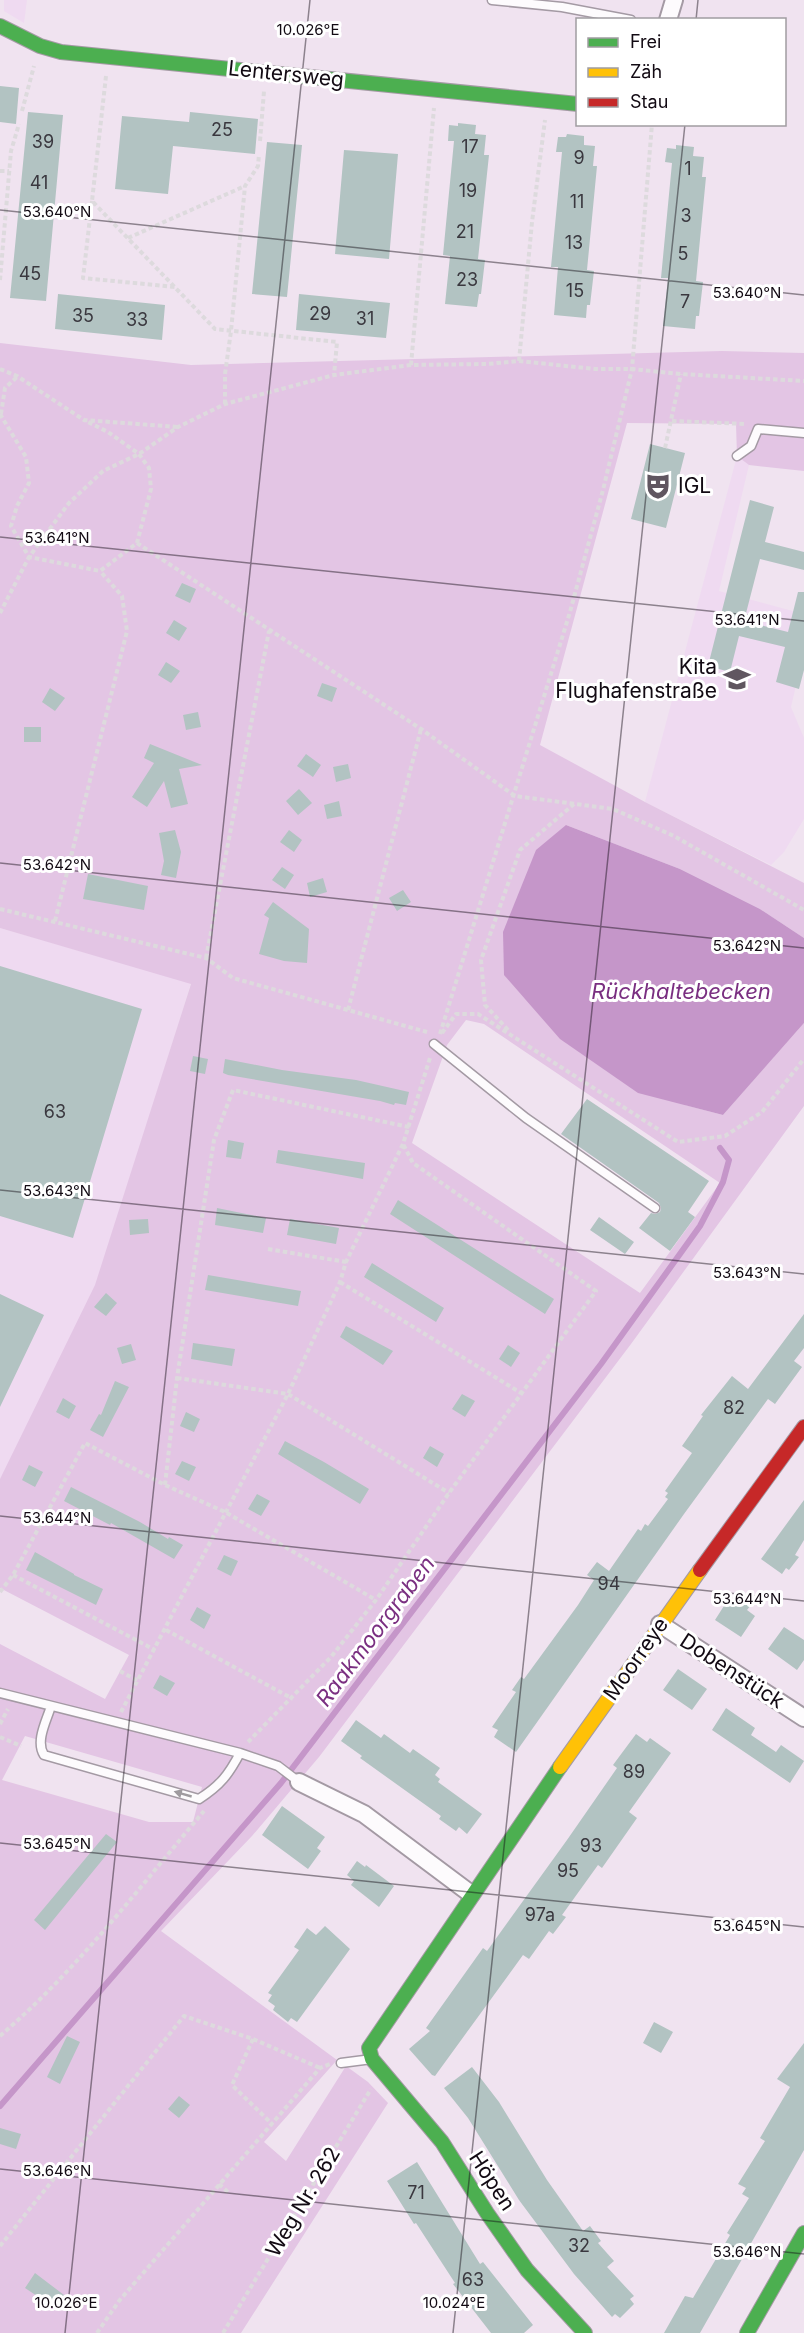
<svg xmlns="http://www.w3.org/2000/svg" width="804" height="2333" font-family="Inter,sans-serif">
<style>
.built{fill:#efdaf1}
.green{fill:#e3c5e4;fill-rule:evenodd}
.water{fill:#c596c9}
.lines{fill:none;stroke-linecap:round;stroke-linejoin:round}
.stream{stroke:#c596c9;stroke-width:6}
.building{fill:#b2c3c2}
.lane-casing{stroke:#a49aa4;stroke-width:11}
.street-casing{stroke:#a49aa4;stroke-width:20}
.fast-casing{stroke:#a49aa4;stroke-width:16}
.slow-casing{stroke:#a49aa4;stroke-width:16}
.jam-casing{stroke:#a49aa4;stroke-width:16}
.path{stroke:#dddadd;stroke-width:4;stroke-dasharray:4.5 3;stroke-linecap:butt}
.lane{stroke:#fdfbfd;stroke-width:8}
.street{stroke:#fdfbfd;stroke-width:16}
.fast{stroke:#4caf50;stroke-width:14}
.slow{stroke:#ffc107;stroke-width:14}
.jam{stroke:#c62828;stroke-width:14}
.oneway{fill:#9f9b9f}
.ticks{fill:none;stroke:#120a13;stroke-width:1.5;stroke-opacity:0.45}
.labels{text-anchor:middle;stroke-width:6;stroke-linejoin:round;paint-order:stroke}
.number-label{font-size:18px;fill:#3a383f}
.street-label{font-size:21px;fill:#120a13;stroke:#fff}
.poi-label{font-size:21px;fill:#120a13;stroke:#fff;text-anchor:start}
.water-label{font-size:22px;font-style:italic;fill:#7a2f81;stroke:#fff}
.ticks-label{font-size:15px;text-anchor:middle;fill:#120a13;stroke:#fff;stroke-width:6;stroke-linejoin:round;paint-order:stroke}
</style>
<rect width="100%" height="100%" fill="#f0e3f0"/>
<path class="built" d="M4,0H27L24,23L4,11Z
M737,456L749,465L719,591L804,614V651L791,707L804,738V819L784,852L771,865L645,802Z
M0,928L191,983L98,1282L0,1480Z"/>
<path class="green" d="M0,343L191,365L722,351L804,353V471L749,465L737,456L736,424L627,423L540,745L645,802L804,883V938L760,909L680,869L566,825L685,1105L723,1115L804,1023V1106L631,1344L319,1757L252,1836L161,1931L337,2060L264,2142L286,2161L346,2066L368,2082L388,2103L241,2333H0V1644L105,1699L129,1655L0,1588V1479L95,1285L191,984L0,928ZM466,1020L484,1024L720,1183L640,1293L412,1143L447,1045ZM25,1736L202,1787L193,1822H149L2,1780Z"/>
<path class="water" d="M566,825L680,869L760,909L804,938V1023L723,1115L638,1093L560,1039L504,975L503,932L536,850Z"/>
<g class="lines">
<path class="stream" d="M0,2106L281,1783L601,1364L700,1226L723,1182L729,1160L720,1148"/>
</g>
<path class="building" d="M0,86L19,88L16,124L0,122Z
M28,112L63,115L46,301L10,298Z
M190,112L258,119L255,154L173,146L168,194L115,189L122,116L189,122Z
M458,123L476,125L475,134L486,135L484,155H489L478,259L485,260L481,294H479L477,307L445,304L450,256L443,255L454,141H448L449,125L458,126Z
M567,134L584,136V145L595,146L593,166H597L587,270L594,271L590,305H587L586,318L554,315L558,267H551L562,152H556L558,137H566Z
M267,142L302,145L287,297L252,294Z
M676,145L694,147L693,156L704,157L702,177H706L696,281L703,282L699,316H696L695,329L663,326L668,278H661L672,163L665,162L667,148L676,149Z
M344,150L398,154L389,259L335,254Z
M58,294L165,305L162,340L55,329Z
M299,294L390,303L386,338L296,330Z
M650,444L685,453L666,528L631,519Z
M750,500L774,507L765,542L804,552V570L760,559L744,621L788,632L798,592H804V670L799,689L776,682L785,647L739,636L730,672L708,666Z
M182,583L196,589L190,603L175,596Z
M174,620L187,628L179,641L166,633Z
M166,662L180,671L171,683L158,675Z
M322,683L337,688L332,702L317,696Z
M50,688L65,698L55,711L42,702Z
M198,712L201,727L186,730L183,715Z
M24,727H41V742H24Z
M150,744L202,765L179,769L188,804L171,808L164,781L147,807L132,797L154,763L144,758Z
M306,754L321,765L313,777L297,766Z
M348,764L351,778L336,782L333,767Z
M299,789L312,803L298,815L286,801Z
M339,801L342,816L327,819L324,805Z
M175,830L181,852L176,878L161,875L164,861L159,833Z
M289,830L302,840L294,852L280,842Z
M282,867L294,875L285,889L272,880Z
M88,874L148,886L144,910L83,899Z
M323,878L327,892L310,897L307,883Z
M403,890L411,902L397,911L389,898Z
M273,902L309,929L307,963L284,961L259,954L269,918L264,915Z
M0,966L142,1009L73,1238L0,1216Z
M193,1056L208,1059L205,1074L190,1071Z
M225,1059L282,1070L356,1080L409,1092L406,1105L395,1103L394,1105L380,1101L228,1075L223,1073Z
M587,1099L709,1181L688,1212L695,1217L670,1251L639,1228L651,1213L655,1214L660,1212L661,1208L659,1203L561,1134Z
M228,1140L244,1143L241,1159L226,1157Z
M278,1150L365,1163L363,1179L276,1163Z
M398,1200L554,1299L545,1314L390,1214Z
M217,1208L266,1218L263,1233L215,1225Z
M599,1217L634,1242L625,1254L590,1230Z
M148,1219L149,1233L130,1235L129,1220Z
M290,1219L339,1228L336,1244L287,1235Z
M372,1263L444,1308L436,1322L364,1277Z
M208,1275L301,1291L298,1306L205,1290Z
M106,1293L117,1303L106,1316L94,1307Z
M0,1294L44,1315L0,1407Z
M804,1314V1348L794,1361L802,1367L775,1404L768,1399L684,1514L516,1752L494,1737L498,1730L492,1727L516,1692L512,1690L521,1677L524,1679L578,1605L594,1580L587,1575L597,1562L609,1571L638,1529L641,1531L645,1524L648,1526L668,1499L665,1497L668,1493L665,1491L692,1453L682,1446L703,1416L701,1415L732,1376L748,1389Z
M346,1326L393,1351L383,1365L340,1337Z
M193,1343L235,1349L232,1366L191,1359Z
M131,1344L136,1360L122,1364L117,1348Z
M508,1345L520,1353L511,1367L499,1359Z
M115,1381L129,1387L103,1437L90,1430L99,1414L101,1415Z
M462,1394L475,1401L465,1417L452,1409Z
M63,1398L76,1406L69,1419L56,1412Z
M186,1412L200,1419L194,1432L180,1426Z
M285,1441L324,1462L369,1489L360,1504L278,1454Z
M430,1446L444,1454L437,1467L423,1458Z
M182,1461L196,1467L189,1481L175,1474Z
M29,1465L43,1472L35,1487L22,1480Z
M71,1487L140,1522L168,1539L169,1537L183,1545L174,1559L111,1523L110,1525L64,1501Z
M257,1494L270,1501L261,1516L248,1509Z
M804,1500V1540L795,1555L799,1557L789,1570L786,1568L782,1574L761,1559Z
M35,1552L74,1574V1575L103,1589L96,1605L26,1570Z
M224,1555L238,1561L231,1576L217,1569Z
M739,1596L751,1605L747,1610L755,1616L741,1637L715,1620L729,1598L735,1602Z
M197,1607L211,1615L204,1629L190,1620Z
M784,1627L804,1640V1660L797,1670L768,1649Z
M678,1669L707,1689L692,1710L663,1690Z
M160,1675L175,1683L167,1696L153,1688Z
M726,1708L755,1728L751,1735L776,1752L781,1745L804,1761L790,1783L712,1730Z
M356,1720L381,1738L384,1734L410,1753L413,1749L440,1768L435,1775L440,1779L438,1782L482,1814L467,1834L459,1827L456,1831L439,1819L441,1816L360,1758L362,1756L341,1741Z
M636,1734L647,1742L650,1738L671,1753L629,1812L637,1818L602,1868L598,1865L562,1915L566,1917L553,1934L549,1931L529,1959L523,1955L435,2076L432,2075L409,2049L430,2031L426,2028L483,1948L487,1951L567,1840L617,1768L613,1765Z
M282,1806L325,1837L317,1848L321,1851L308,1869L262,1835Z
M106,1834L117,1842L45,1930L34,1920Z
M357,1861L365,1867L366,1865L394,1886L379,1907L351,1885L354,1881L347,1875Z
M325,1926L350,1949L297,2022L291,2018L288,2022L273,2010L275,2006L268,2001L272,1995L268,1993L299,1950L294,1947L307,1928L316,1935Z
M654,2022L673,2032L661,2053L643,2043Z
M67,2036L80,2042L60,2084L47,2077Z
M804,2043V2150L700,2333H664L685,2296L693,2298L730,2235L727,2233L749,2198L742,2194L746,2188L738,2184L765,2141L760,2138L790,2087L777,2079Z
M472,2067L499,2102L547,2180L583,2231L590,2226L601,2241L598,2243L614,2261L607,2267L634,2296L630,2299L634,2304L620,2318L615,2314L612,2317L574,2274L519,2200L468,2118L444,2088Z
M179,2096L190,2105L179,2118L168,2109Z
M0,2128L21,2134L16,2149L0,2144Z
M417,2162L480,2264L483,2262L533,2325L524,2333H491L453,2284L455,2283L416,2223L414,2224L387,2181Z
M35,2273L64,2295L55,2308L25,2288Z"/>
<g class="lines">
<defs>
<path id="lane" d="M492,0L562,7L631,20
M737,456L751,446L758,429L804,433
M434,1044L526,1118L655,1208
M0,1693L240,1753L278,1766L299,1782
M51,1706C47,1720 35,1741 44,1755L199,1799C220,1786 229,1774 240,1753
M341,2063L372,2059"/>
<path id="street" d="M668,20L674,0
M660,1624L804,1718
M299,1782L364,1814L471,1894"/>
<path id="fast" d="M0,26L40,46L61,52L578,104
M560,1767L369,2048L372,2059L442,2142L487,2213L527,2270L585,2333
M747,2333L804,2233"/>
<path id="slow" d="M560,1767L700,1570"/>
<path id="jam" d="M700,1570L804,1427"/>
</defs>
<use href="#lane" class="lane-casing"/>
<use href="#street" class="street-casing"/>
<use href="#fast" class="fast-casing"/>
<use href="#slow" class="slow-casing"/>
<use href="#jam" class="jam-casing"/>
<path class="path" d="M106,76L92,201L215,329L337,342L334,375
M22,111L34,66
M260,141L264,91
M0,171H9
M92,201L83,278L175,287
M128,238L245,186
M0,280L11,151L19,124
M519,361L532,222L545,120
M411,365L434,108
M0,369L17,376L84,420L178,427
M225,404V374L231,331L245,186L258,166L259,154
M0,414L26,457L29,483L17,506L11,526L29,557L100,571L137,543L151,489L149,468L139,454L108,432L84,420
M1,414L5,388L17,377
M672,421L746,424
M665,448L681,374
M137,543L421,729L515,796L613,809L674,836L804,910
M0,613L29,557L69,503L103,471L139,454L178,427L225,404L334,375L411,365L487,364L519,361L595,369H632L681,374L804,381
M0,909L206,958L233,978L427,1032
M55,921L127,631L122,596L100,571
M206,958L269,631
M348,1010L421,729
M508,1030L485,1005L481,960L520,850L574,804
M442,1033L456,1014H478L678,1142L725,1136L762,1112L804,1059
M440,1034L570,612L603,490L632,369L652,124
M268,1249L346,1262
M340,1282L521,1393
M177,1378L288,1394L449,1493
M165,1485L177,1378L214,1140L233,1090L409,1127
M13,1575L155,1650
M0,1592L13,1575L85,1443L165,1485L225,1512L376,1600
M166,1630L293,1699
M120,1671L138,1681
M121,1712L288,1394L340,1282L346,1262L403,1144L430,1058
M0,1724L8,1709
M0,1737L21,1746
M248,1742L331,1657L376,1600L449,1493L596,1291L413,1163L403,1144
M0,2036C77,1970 139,1888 204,1811
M253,2039L232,2085L272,2124
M219,2184L228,2192
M0,2246L184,2016L253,2039L320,2068
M97,2333L119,2301L320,2068L330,2064
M223,2333L371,2089"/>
<use href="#lane" class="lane"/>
<use href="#street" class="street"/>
<use href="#fast" class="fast"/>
<use href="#slow" class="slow"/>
<use href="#jam" class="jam"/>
</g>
<defs><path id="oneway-solid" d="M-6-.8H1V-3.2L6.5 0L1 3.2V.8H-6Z" transform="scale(1.5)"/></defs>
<use class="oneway" href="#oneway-solid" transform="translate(183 1794) rotate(-164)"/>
<path class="ticks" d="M696,20L698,0M0,210L804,295M0,537L804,621M0,863L804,948M0,1190L804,1274M0,1516L804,1601M0,1843L804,1927M0,2169L804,2254M65,2333L310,0M453,2333L685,124"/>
<defs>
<symbol id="theatre-bare" viewBox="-9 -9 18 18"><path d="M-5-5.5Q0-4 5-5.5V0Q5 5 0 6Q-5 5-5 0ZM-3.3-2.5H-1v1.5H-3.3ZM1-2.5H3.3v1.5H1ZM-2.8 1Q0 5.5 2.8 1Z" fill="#605660" stroke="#fff" stroke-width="2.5" paint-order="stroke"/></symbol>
<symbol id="school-bare" viewBox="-9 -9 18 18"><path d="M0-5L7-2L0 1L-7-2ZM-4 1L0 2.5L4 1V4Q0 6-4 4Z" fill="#605660" stroke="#fff" stroke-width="2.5" paint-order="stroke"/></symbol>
</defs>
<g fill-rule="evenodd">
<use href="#theatre-bare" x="639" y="467" width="38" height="38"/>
<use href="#school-bare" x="718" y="660" width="38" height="38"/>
</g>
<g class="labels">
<g class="number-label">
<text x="222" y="136">25</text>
<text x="43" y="148">39</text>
<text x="470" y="153">17</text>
<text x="579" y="164">9</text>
<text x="688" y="175">1</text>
<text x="39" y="189">41</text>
<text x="468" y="197">19</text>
<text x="577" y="208">11</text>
<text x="686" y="222">3</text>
<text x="465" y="238">21</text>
<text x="574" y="249">13</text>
<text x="683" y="260">5</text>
<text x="30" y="280">45</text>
<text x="467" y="286">23</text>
<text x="575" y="297">15</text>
<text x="685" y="308">7</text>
<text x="320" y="320">29</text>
<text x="83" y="322">35</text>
<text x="365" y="325">31</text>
<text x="137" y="326">33</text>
<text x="55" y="1118">63</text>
<text x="734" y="1414">82</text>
<text x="609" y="1590">94</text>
<text x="634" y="1778">89</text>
<text x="591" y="1852">93</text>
<text x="568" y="1877">95</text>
<text x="540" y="1921">97a</text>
<text x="416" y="2199">71</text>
<text x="579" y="2252">32</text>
<text x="473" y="2286">63</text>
</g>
<g class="street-label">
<text transform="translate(286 74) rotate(6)" y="7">Lentersweg</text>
<text transform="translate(636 1659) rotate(-55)" y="7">Moorreye</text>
<text transform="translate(732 1671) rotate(33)" y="7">Dobenstück</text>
<text transform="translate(492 2181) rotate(57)" y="7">Höpen</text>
<text transform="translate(303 2202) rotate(-59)" y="7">Weg Nr. 262</text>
</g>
<g class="poi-label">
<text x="678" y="493">IGL</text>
<text x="717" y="674" text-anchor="end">Kita<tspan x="717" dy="24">Flughafenstraße</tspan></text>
</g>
<g class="water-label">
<text x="681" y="999">Rückhaltebecken</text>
<text transform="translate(375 1631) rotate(-53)" y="8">Raakmoorgraben</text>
</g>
</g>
<g class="ticks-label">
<text x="308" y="35">10.026°E</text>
<text x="57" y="217">53.640°N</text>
<text x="747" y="298">53.640°N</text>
<text x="57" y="543">53.641°N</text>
<text x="747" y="625">53.641°N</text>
<text x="57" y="870">53.642°N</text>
<text x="747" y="951">53.642°N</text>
<text x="57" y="1196">53.643°N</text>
<text x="747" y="1278">53.643°N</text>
<text x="57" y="1523">53.644°N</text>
<text x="747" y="1604">53.644°N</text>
<text x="57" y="1849">53.645°N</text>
<text x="747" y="1931">53.645°N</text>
<text x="57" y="2176">53.646°N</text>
<text x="747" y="2257">53.646°N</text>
<text x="66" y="2308">10.026°E</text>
<text x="454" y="2308">10.024°E</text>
</g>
<rect x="576" y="18" width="210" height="108" fill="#ffffff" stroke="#a09da1" stroke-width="1.5"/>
<rect x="588" y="38" width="30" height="9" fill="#4caf50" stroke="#a09da1" stroke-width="1.5"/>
<text x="630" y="48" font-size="18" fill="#120a13">Frei</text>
<rect x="588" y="68" width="30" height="9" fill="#ffc107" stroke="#a09da1" stroke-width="1.5"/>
<text x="630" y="78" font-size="18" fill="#120a13">Zäh</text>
<rect x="588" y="98" width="30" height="9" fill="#c62828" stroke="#a09da1" stroke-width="1.5"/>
<text x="630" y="108" font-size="18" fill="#120a13">Stau</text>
</svg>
